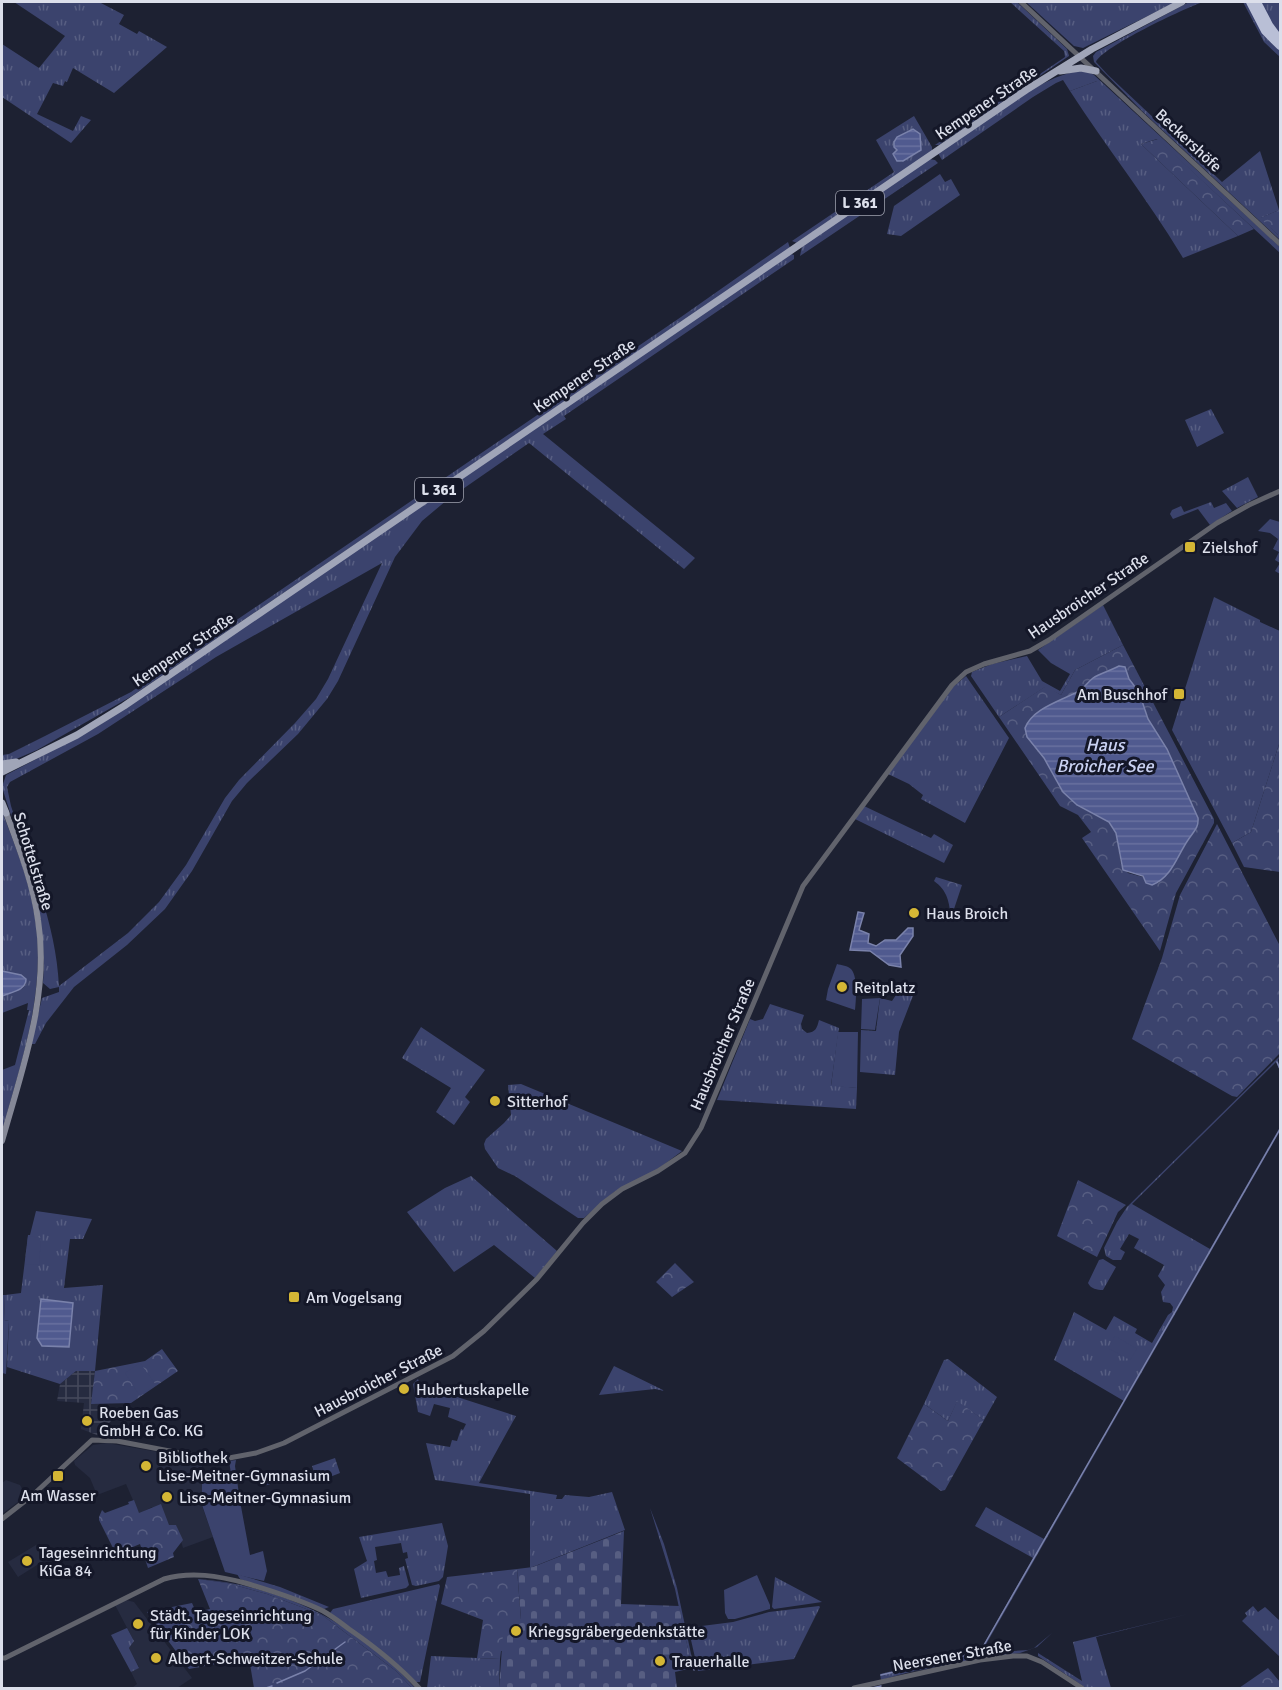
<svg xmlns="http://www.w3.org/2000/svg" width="1282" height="1690" font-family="Signika,sans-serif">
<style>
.built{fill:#262b40}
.industrial{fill:url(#industrial-grid)}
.grass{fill:url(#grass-tufts);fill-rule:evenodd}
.forest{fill:url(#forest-crowns);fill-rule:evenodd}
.cemetery{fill:url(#cemetery-stones)}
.garden{fill:#3b436d}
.water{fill:url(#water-rules);stroke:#7a82ab;stroke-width:1.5}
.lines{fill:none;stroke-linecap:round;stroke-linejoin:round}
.stream{stroke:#7a82ab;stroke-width:1.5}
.tertiary{stroke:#61636c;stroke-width:5}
.secondary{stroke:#858897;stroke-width:6}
.primary{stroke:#a0a5b8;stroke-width:7}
.motorway{stroke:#b9bfd6;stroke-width:8}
.poi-dot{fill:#d4b635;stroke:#141728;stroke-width:2}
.labels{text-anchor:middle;stroke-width:6;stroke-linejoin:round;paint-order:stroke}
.shield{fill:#141728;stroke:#a0a3b0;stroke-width:1.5}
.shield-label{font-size:15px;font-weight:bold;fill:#dcdfeb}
.street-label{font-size:16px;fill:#dcdfeb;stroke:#141728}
.poi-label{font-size:16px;fill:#dcdfeb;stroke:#141728;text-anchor:start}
.water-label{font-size:18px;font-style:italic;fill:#c9d1f2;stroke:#141728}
</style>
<defs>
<pattern id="industrial-grid" width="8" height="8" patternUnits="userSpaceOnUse" patternTransform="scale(1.5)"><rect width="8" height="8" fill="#262b40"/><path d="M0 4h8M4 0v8" fill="none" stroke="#45495c"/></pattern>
<pattern id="grass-tufts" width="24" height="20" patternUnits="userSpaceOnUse" patternTransform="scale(1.5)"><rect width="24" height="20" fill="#3b436d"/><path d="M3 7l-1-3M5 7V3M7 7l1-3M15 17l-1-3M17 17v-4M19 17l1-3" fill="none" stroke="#575e82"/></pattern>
<pattern id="forest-crowns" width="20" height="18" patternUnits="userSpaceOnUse" patternTransform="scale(1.5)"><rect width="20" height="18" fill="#3b436d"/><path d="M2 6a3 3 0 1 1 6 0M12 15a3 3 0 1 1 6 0" fill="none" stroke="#575e82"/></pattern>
<pattern id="cemetery-stones" width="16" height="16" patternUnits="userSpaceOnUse" patternTransform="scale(1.5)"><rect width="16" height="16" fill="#3b436d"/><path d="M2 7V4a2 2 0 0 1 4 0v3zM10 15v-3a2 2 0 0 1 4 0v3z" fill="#575e82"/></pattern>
<pattern id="water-rules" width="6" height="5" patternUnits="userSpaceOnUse" patternTransform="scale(1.5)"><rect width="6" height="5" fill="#505a8f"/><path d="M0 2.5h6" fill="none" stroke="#69719f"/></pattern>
</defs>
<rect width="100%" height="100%" fill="#1d2132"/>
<path class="built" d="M107,1443L181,1456L193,1461L202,1460V1506L213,1537L183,1548L176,1525L169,1526L152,1507L139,1514L126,1484L97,1495L90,1478L75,1465L74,1461L93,1445Z
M6,1480L20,1485L26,1496L2,1514V1483Z
M36,1545L45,1560L18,1577L8,1562Z
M126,1600L134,1602L192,1678L177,1688H132L137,1684L131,1672L139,1667L129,1648L134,1641L115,1605Z"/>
<path class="industrial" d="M76,1371H95L92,1403L107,1405L111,1421L97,1435L81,1429L84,1403L57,1401L60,1384Z"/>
<path class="grass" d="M14,2H99L124,15L119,24L137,34L139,31L167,47L114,93L73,68L67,82L65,81L63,86L53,83L37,114L73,131L81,116L91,120L71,143L2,97V44L39,68L65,36Z
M1010,2H1017L1067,49L1069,56L939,145H935L1065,57L1064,51Z
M1026,2H1176L1083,48L1074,46Z
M1189,2H1203C1185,8 1102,47 1096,62L1108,75L1222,182L1260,151L1279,210L1261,218L1280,237V240L1143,112L1094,62L1093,56L1096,52Z
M1243,2H1247L1264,34L1280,50V57L1264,42Z
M1260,2H1280V34L1273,27Z
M1077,71H1087L1094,75L1280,247V253L1157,139L1141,144L1238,236L1183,258C1149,201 1107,148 1070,91L1097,81L1063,80L1056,83L1033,97L942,160L938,153C975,128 1035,79 1077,71Z
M914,116L932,147V151L797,243L792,241L894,172L876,140ZM913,129L919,152L901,162L894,153L897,150L894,147L895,140Z
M929,159L935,160L938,163L800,256L802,246Z
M940,174L945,182L951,179L960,195L901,236L887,234L894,206Z
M788,242L790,248L132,696L37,750L7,763H2V755L9,754L45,736L131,692L681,317Z
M791,254L794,255V259L564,416L566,419L543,434L695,558L684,569L529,443L447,500L422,521L395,557L338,681L327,699L298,734L247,783L232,801L192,871L165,909L127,945L74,987L46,1023L35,1044H31L42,998L59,992V987L50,989L43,983C48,911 23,855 2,787L6,775L95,728ZM382,563L328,679L316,699L295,723L239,780L225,798L186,865L159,902L128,933L59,986C56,923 30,865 11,806L7,787L10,782L98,734L216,657Z
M1211,409L1224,433L1197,447L1185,420Z
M1248,477L1258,497L1237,508L1222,491Z
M1211,502L1214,508L1226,503L1232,511L1210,525L1198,509L1173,519L1170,514L1172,510L1181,506L1184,512Z
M1214,597L1260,620V622L1280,631V741L1251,832L1232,843L1172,730Z
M1103,605L1123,645L1075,670L1061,695L1045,687L999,717L971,676L972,672L992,664L1027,656L1042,681L1060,691L1070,674L1051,663L1038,650Z
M966,676L1009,738L965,823L921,799L923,795L909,784L888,774L953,687Z
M864,806L931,838L934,834L953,845L944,863L855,819Z
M2,811C13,841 26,871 32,902C50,981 23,1056 2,1131V1070L15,1065L29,1010H27L28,1003L2,1013V996L23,988L26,984V979L21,975L2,971Z
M889,986L916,988L899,1032L895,1075L860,1072L861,1030L876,1031L880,998L892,1001L896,995L895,991Z
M770,1004L804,1015L801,1024L802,1029L807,1033C816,1032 817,1028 819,1020L839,1028L831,1085L857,1088L856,1109L717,1100L750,1019L755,1021L763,1019Z
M421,1027L485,1070L465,1097L470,1102L454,1125L436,1112L451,1088L402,1058Z
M1280,1056L1278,1060L1280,1071L1276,1062L1132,1204L1210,1249L1280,1127V1131L981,1653L1028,1650L1034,1648L1052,1633L1037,1647L1020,1653L978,1659L910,1672L881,1680L880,1674L980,1651L1033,1558L975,1526L986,1507L1044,1539L1124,1401L1054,1360L1074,1312L1106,1330L1114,1316L1137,1329L1135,1333L1152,1343L1168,1315L1172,1312L1173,1307L1170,1303L1163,1302L1161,1292L1165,1285L1158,1276L1164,1265L1134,1248L1139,1239L1129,1234L1120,1249L1125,1252L1121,1260H1113L1106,1256L1104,1248L1117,1222L1127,1207Z
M521,1084L682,1151L658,1169L614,1192L584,1218H578L515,1176L498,1168L485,1149L484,1144L486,1139L504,1123L511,1115L508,1085Z
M471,1176L557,1251L535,1278L494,1245L454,1272L407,1212L445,1188Z
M36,1211L92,1219L83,1239H70L64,1288L103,1285L95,1371H76L60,1384L7,1367L9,1321L4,1320L5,1295L21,1293L28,1235H30ZM41,1299L73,1303L69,1347L42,1346L37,1338Z
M1103,1259L1116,1267L1103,1290C1097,1290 1091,1289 1088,1283L1099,1260Z
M948,1359L997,1397L984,1420L957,1402L948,1421L924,1404L944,1360Z
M614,1366L665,1391L655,1389L599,1395Z
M418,1379L420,1385L516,1416L479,1483L557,1495L556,1499H562L565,1495L589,1497L612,1492L625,1530L530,1568V1494L435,1480L426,1443L450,1447L452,1440L457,1441L461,1429L463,1430L466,1424L448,1417L450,1408L434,1404L430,1416L418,1412L413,1384Z
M296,1471L299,1479L315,1476L317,1482L288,1479L260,1487L259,1482Z
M650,1508L664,1544L677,1588L694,1668H692L675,1589Z
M442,1523L448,1546L443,1577L439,1581L416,1586L412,1585L405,1559L408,1558L407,1552L403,1553L401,1543L375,1547L377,1560L374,1561L376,1573L386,1571L388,1577L400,1575L399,1568L404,1566L409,1585L406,1588L361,1598L354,1569L367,1561L359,1537Z
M237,1574L280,1587L329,1607L324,1609L240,1579Z
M775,1577L822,1602L774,1609L772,1607Z
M198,1579C282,1585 360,1625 415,1688H412L396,1671L322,1615L267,1594L227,1583Z
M439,1584L440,1586L420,1682H416L388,1656L330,1613L333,1609Z
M819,1606L820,1607L794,1659L698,1671L689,1631L694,1627L733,1622L769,1612Z
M1253,1606L1258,1612L1265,1607L1280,1621V1657L1242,1621L1247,1616L1245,1613Z
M1188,1614L1096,1637L1111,1688H1086L1038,1656V1653L1082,1681L1073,1642Z
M127,1628L134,1641L129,1648L139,1668L131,1672L111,1635Z
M431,1656L500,1659L499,1688H427Z"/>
<path class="forest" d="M1092,76L1097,81L1070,91L1063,80Z
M1158,139L1254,229L1238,236L1141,144Z
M1279,210L1280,237L1260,218Z
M1123,645L1214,819V823L1176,893L1160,951L1082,838L1091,832L1078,815L1060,806L999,717L1046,686L1061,695L1075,670ZM1119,666L1125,667L1129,679L1139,692L1148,719L1167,749L1190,800L1196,829C1182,847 1176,867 1158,883H1146L1143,877L1128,873L1121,864L1116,833L1109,822L1077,805L1063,792L1044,758L1027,737L1063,698L1078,691L1094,677L1105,675Z
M1280,741V872L1244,867L1232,843L1251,832Z
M1217,824L1280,946V1053L1237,1097L1232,1096L1132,1039L1162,958L1180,895Z
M936,877L962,885L951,918C949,902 948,891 934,881Z
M1078,1180L1126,1205L1118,1212L1097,1257L1057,1236Z
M675,1263L694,1282L672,1297L656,1282Z
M162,1349L178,1371L131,1403L91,1404L95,1371L145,1361Z
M957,1401L984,1420L945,1490L941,1491L897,1458L924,1404L948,1421Z
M335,1458L340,1473L317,1482L312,1466Z
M134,1500L139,1513L161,1504L169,1525H176L183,1540L173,1553L174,1557L148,1568L140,1544L116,1554L99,1520V1517L102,1510L105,1513L129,1504L128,1502Z
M517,1569L521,1620L503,1651H501L500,1659L477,1658L483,1620L441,1604L447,1577Z
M198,1579L227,1583L267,1594L322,1615L396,1671L412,1688H254L249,1658L189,1669L147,1612L192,1603L196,1612L210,1609Z
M1268,1668L1280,1682V1688H1239Z"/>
<path class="cemetery" d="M624,1531L621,1604L679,1606L692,1668L675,1672L677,1688H499L504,1620L521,1619L517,1569L533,1567Z"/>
<path class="garden" d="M1270,519L1280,522V574L1275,571L1280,563L1275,560L1279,552L1273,549L1278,539L1270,533L1258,531Z
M837,964C841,965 848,966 851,969C858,976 856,1000 855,1010L826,1000L828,989Z
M880,998L875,1030L861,1029L862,999Z
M838,1032H858L857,1088L831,1086Z
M28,1236L41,1238L39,1265L25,1264Z
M2,1295H5L4,1320L9,1321L6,1374L2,1373Z
M1115,1336L1137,1349L1130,1360L1108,1348Z
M140,1363L156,1385L140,1396L125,1373Z
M236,1460L235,1466L240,1501L250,1555L263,1551L267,1571L264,1581L225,1572L202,1505V1480H232L229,1461Z
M757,1575L770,1605V1609L735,1619H728L725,1613L724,1590Z"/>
<path class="water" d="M913,129L920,134L921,150L903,161H897L893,154L897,150L894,147V142L897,137Z
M1119,666L1125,667L1129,679L1139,692L1148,719L1167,749L1198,818C1199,828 1193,832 1188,840C1177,856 1172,877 1152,885L1146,883L1143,876L1123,870L1116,833L1109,822L1077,805L1063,792L1044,758L1027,737L1025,728C1033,708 1061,701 1079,691C1085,687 1088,682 1093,678C1099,674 1112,670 1119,666Z
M858,912L864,913L859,930L869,934L868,943L876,946L885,940H896L908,928H913V936L900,955L901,967L889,965L870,951L850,950Z
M2,971L21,975L26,979C26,991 11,992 2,996Z
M41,1299L73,1303L69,1347L42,1346L37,1338Z"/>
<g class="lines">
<path class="stream" d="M1277,1062L1280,1069
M692,1658L694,1670
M881,1675L980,1652L1280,1129
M277,1683L305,1671L345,1642
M266,1688L272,1686
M872,1688L881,1686"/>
<path class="tertiary" d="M1021,2L1280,244
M2,1519L34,1494L92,1440L117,1441L201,1457L229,1458L256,1453L284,1443L453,1356L484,1331L537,1279L583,1223L602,1204L622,1189L658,1171L685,1153L701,1128L803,886L952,685L966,672L984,664L1030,651L1049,640L1217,523L1249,505L1280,491
M2,1658H5L164,1579C191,1571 219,1576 245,1583C272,1591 298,1599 323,1611C332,1616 341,1623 349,1629C375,1647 398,1665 419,1688
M854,1688L980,1660L1013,1656H1027L1042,1662L1082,1688"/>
<path class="secondary" d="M2,1141C22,1069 50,995 38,920C33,882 18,845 5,810"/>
<path class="primary" d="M1060,71L1081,68L1096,71
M2,764L16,762
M2,772L77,735L124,706L1026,90L1092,49L1182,2
M2,803L6,813"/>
<path class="motorway" d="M1250,2L1265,31L1280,46
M1257,2L1269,25L1280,40"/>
</g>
<g class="poi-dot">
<rect x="1184" y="541" width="12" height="12" rx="3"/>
<rect x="1173" y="688" width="12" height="12" rx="3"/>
<circle cx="914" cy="913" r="6"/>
<circle cx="842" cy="987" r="6"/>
<circle cx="495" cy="1101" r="6"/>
<rect x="288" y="1291" width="12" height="12" rx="3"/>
<circle cx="404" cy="1389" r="6"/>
<circle cx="87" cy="1421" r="6"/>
<circle cx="146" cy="1466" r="6"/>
<rect x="52" y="1470" width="12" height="12" rx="3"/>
<circle cx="167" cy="1497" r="6"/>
<circle cx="27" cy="1561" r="6"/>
<circle cx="138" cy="1624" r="6"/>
<circle cx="516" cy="1631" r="6"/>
<circle cx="156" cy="1658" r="6"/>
<circle cx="660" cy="1661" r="6"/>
</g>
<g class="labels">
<g class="shield">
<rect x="836" y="191" width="48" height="24" rx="4.5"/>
<rect x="415" y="478" width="48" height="24" rx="4.5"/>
</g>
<g class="shield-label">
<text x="860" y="208">L 361</text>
<text x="439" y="495">L 361</text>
</g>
<g class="street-label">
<text transform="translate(986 102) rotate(-34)" y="6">Kempener Straße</text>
<text transform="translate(1189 140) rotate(43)" y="6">Beckershöfe</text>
<text transform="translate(584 375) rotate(-34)" y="6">Kempener Straße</text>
<text transform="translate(1088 595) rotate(-34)" y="6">Hausbroicher Straße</text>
<text transform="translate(183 649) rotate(-34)" y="6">Kempener Straße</text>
<text transform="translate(34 861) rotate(73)" y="6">Schottelstraße</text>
<text transform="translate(722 1044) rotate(-67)" y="6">Hausbroicher Straße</text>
<text transform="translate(378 1380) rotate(-27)" y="6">Hausbroicher Straße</text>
<text transform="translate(952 1655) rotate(-10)" y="6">Neersener Straße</text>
</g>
<g class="poi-label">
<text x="1202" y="553">Zielshof</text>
<text x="1167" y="700" text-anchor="end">Am Buschhof</text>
<text x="926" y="919">Haus Broich</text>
<text x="854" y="993">Reitplatz</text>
<text x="507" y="1107">Sitterhof</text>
<text x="306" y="1303">Am Vogelsang</text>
<text x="416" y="1395">Hubertuskapelle</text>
<text x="99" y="1418">Roeben Gas<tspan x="99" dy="18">GmbH &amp; Co. KG</tspan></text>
<text x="158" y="1463">Bibliothek<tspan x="158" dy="18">Lise-Meitner-Gymnasium</tspan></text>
<text x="58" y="1501" text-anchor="middle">Am Wasser</text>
<text x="179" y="1503">Lise-Meitner-Gymnasium</text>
<text x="39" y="1558">Tageseinrichtung<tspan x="39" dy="18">KiGa 84</tspan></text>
<text x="150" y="1621">Städt. Tageseinrichtung<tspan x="150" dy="18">für Kinder LOK</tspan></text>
<text x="528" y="1637">Kriegsgräbergedenkstätte</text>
<text x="168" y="1664">Albert-Schweitzer-Schule</text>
<text x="672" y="1667">Trauerhalle</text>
</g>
<g class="water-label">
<text x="1105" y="751">Haus<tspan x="1105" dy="21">Broicher See</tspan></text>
</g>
</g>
<rect width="1282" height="1690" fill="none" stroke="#dcdfeb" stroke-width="6"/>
</svg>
